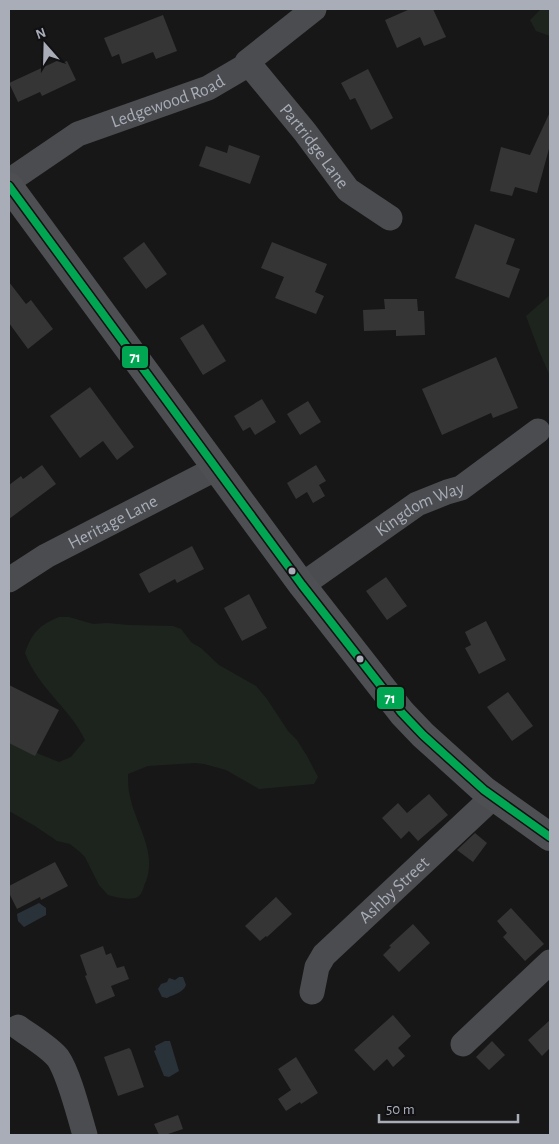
<svg xmlns="http://www.w3.org/2000/svg" width="559" height="1144" font-family="'Alegreya Sans',sans-serif">
<style>
.green{fill:#1d241e}
.water{fill:#2a3239}
.building{fill:#353536}
.lines{fill:none;stroke-linecap:round;stroke-linejoin:round}
.minor{stroke:#4b4c50;stroke-width:25}
.major{stroke:#4d4f52;stroke-width:28}
.bus-1-casing{stroke:#111113;stroke-width:11}
.bus-1{stroke:#00a651;stroke-width:8}
.bus-dot{fill:#a8adb8;stroke:#111113;stroke-width:2}
.labels{text-anchor:middle;stroke-width:4.5;stroke-linejoin:round;paint-order:stroke}
.street-label{font-size:18px;fill:#a8adb8;stroke:#111113}
.line-badge{stroke:#111113;stroke-width:2}
.badge-label{font-size:14px;text-anchor:middle;font-weight:bold;fill:#fff}
</style>
<rect width="100%" height="100%" fill="#171717"/>
<path class="green" d="M541,9H550V36L536,31L530,20Z
M550,295V376L539,351L526,316Z
M59,617H69L93,624L107,623L129,625L173,626L181,629L192,643L201,648L219,665L256,686L267,699L288,731L297,740L307,756L318,777L314,784L259,789L226,770L204,764L195,763L148,766L128,774C128,781 128,789 130,797C137,828 159,854 144,886C142,892 141,896 135,898C126,900 116,897 108,895L99,885L85,857L80,852L70,844L57,841L35,826L9,811V741H20L39,754L59,762L71,757L85,740C70,708 38,688 25,653C32,632 40,625 59,617Z"/>
<path class="water" d="M39,903L46,908V915L24,927L18,921L17,914Z
M179,977H183L186,985C183,993 174,994 167,998L162,997L158,989L161,984L167,982L169,978L175,980Z
M165,1041H170L179,1071L169,1077L164,1076L154,1051L156,1050L155,1046Z"/>
<path class="building" d="M410,9H433L446,37L424,46L420,37L397,48L385,20Z
M163,15L177,51L156,59L153,52L122,64L119,54L112,57L104,38Z
M61,59L62,63L67,61L76,80L42,96L40,92L18,102L9,83Z
M368,69L393,118L371,130L355,98L350,100L341,83Z
M550,112V145L537,193L515,187L512,196L490,191L501,147L530,155Z
M229,145L260,156L250,184L199,166L206,146L227,153Z
M475,224L515,239L506,264L520,269L509,298L455,278Z
M144,242L167,274L146,289L123,258Z
M272,242L327,264L315,292L324,296L316,314L275,298L284,277L261,268Z
M9,282L26,304L31,300L53,329L28,349L9,323Z
M384,299H417L418,311H424L425,335L396,336V330L364,331L363,310L385,309Z
M203,324L226,361L203,375L180,338Z
M496,357L518,408L493,418L491,413L442,435L422,389Z
M90,387L134,447L117,460L103,441L80,458L50,416Z
M262,399L276,422L255,435L250,427L243,431L234,416Z
M308,401L321,422L300,435L287,414Z
M42,465L56,484L9,519V485L21,476L23,479Z
M316,465L326,481L319,485L325,496L313,503L307,492L296,499L287,483Z
M192,546L204,569L177,583L175,579L149,593L139,574Z
M386,577L407,606L387,620L366,591Z
M249,594L267,628L242,641L224,608Z
M486,621L506,660L479,674L465,648L471,645L465,632Z
M9,685L59,710L35,756L9,743Z
M508,692L533,726L512,741L487,707Z
M429,794L448,815L418,841L409,831L401,839L382,818L398,803L407,813Z
M475,833L487,843L473,862L457,850Z
M55,862L68,886L41,900L40,897L17,909L9,893V886Z
M276,897L292,914L267,937L266,936L260,941L245,926Z
M511,908L544,944L525,961L503,937L507,933L497,921Z
M413,924L430,943L399,972L383,955L391,947L389,946Z
M103,946L106,955L111,953L117,968L124,966L129,979L111,986L115,996L96,1004L85,976L87,975L80,955Z
M393,1015L411,1036L398,1048L405,1056L393,1067L387,1059L374,1071L354,1050Z
M550,1020V1048L542,1056L528,1040Z
M492,1041L505,1055L489,1070L476,1057Z
M129,1048L131,1050L144,1087L118,1096L104,1057Z
M296,1057L318,1093L301,1104L300,1102L286,1111L278,1099L291,1090L278,1069Z
M178,1115L183,1129L165,1135H159L154,1124Z"/>
<g class="lines">
<g class="minor">
<path id="s1" d="M249,64L305,132L348,190L390,218"/>
<path id="s2" d="M9,181L78,134L208,88L249,64L247,62L314,9"/>
<path id="s3" d="M9,580L46,556L217,468"/>
<path id="s4" d="M302,585L417,504L447,492L461,488L538,431"/>
<path id="s5" d="M312,992L317,967L324,955L493,797"/>
<path d="M18,1027C30,1036 48,1046 58,1058C69,1074 79,1115 85,1135"/>
<path d="M463,1044L550,962"/>
</g>
<path class="major" d="M9,186L302,585L402,713L423,735L484,790L550,837"/>
<defs>
<path id="bus-1" d="M9,186L302,585L402,713L423,735L484,790L550,837"/>
</defs>
<use href="#bus-1" class="bus-1-casing"/>
<use href="#bus-1" class="bus-1"/>
</g>
<g class="bus-dot">
<circle cx="292" cy="571" r="4.5"/>
<circle cx="360" cy="659" r="4.5"/>
</g>
<g class="labels">
<g class="street-label">
<text dy="6" stroke="none"><textPath href="#s2" startOffset="179">Ledgewood Road</textPath></text>
<text dy="6" stroke="none"><textPath href="#s1" startOffset="105">Partridge Lane</textPath></text>
<text dy="6" stroke="none"><textPath href="#s4" startOffset="141">Kingdom Way</textPath></text>
<text dy="6" stroke="none"><textPath href="#s3" startOffset="119">Heritage Lane</textPath></text>
<text dy="6" stroke="none"><textPath href="#s5" startOffset="135">Ashby Street</textPath></text>
</g>
</g>
<g class="line-badge">
<rect x="121" y="345" width="28" height="24" rx="5" fill="#00a651"/>
<rect x="376" y="686" width="29" height="24" rx="5" fill="#00a651"/>
</g>
<g class="badge-label">
<text x="135" y="362">71</text>
<text x="390" y="703">71</text>
</g>
<rect width="559" height="1144" fill="none" stroke="#a8adb8" stroke-width="20"/>
<g transform="translate(45 45) rotate(340)" stroke="#111113" stroke-width="4" paint-order="stroke">
<path d="M0-4L9 19L0 12L-9 19Z" fill="#a8adb8"/>
<text y="-8" font-size="14" font-weight="bold" text-anchor="middle" fill="#a8adb8">N</text>
</g>
<path d="M379 1114v8h139v-8" fill="none" stroke="#a8adb8" stroke-width="2.5"/>
<text x="386" y="1114" font-size="15" fill="#a8adb8" stroke="#111113" stroke-width="4" paint-order="stroke">50 m</text>
</svg>
